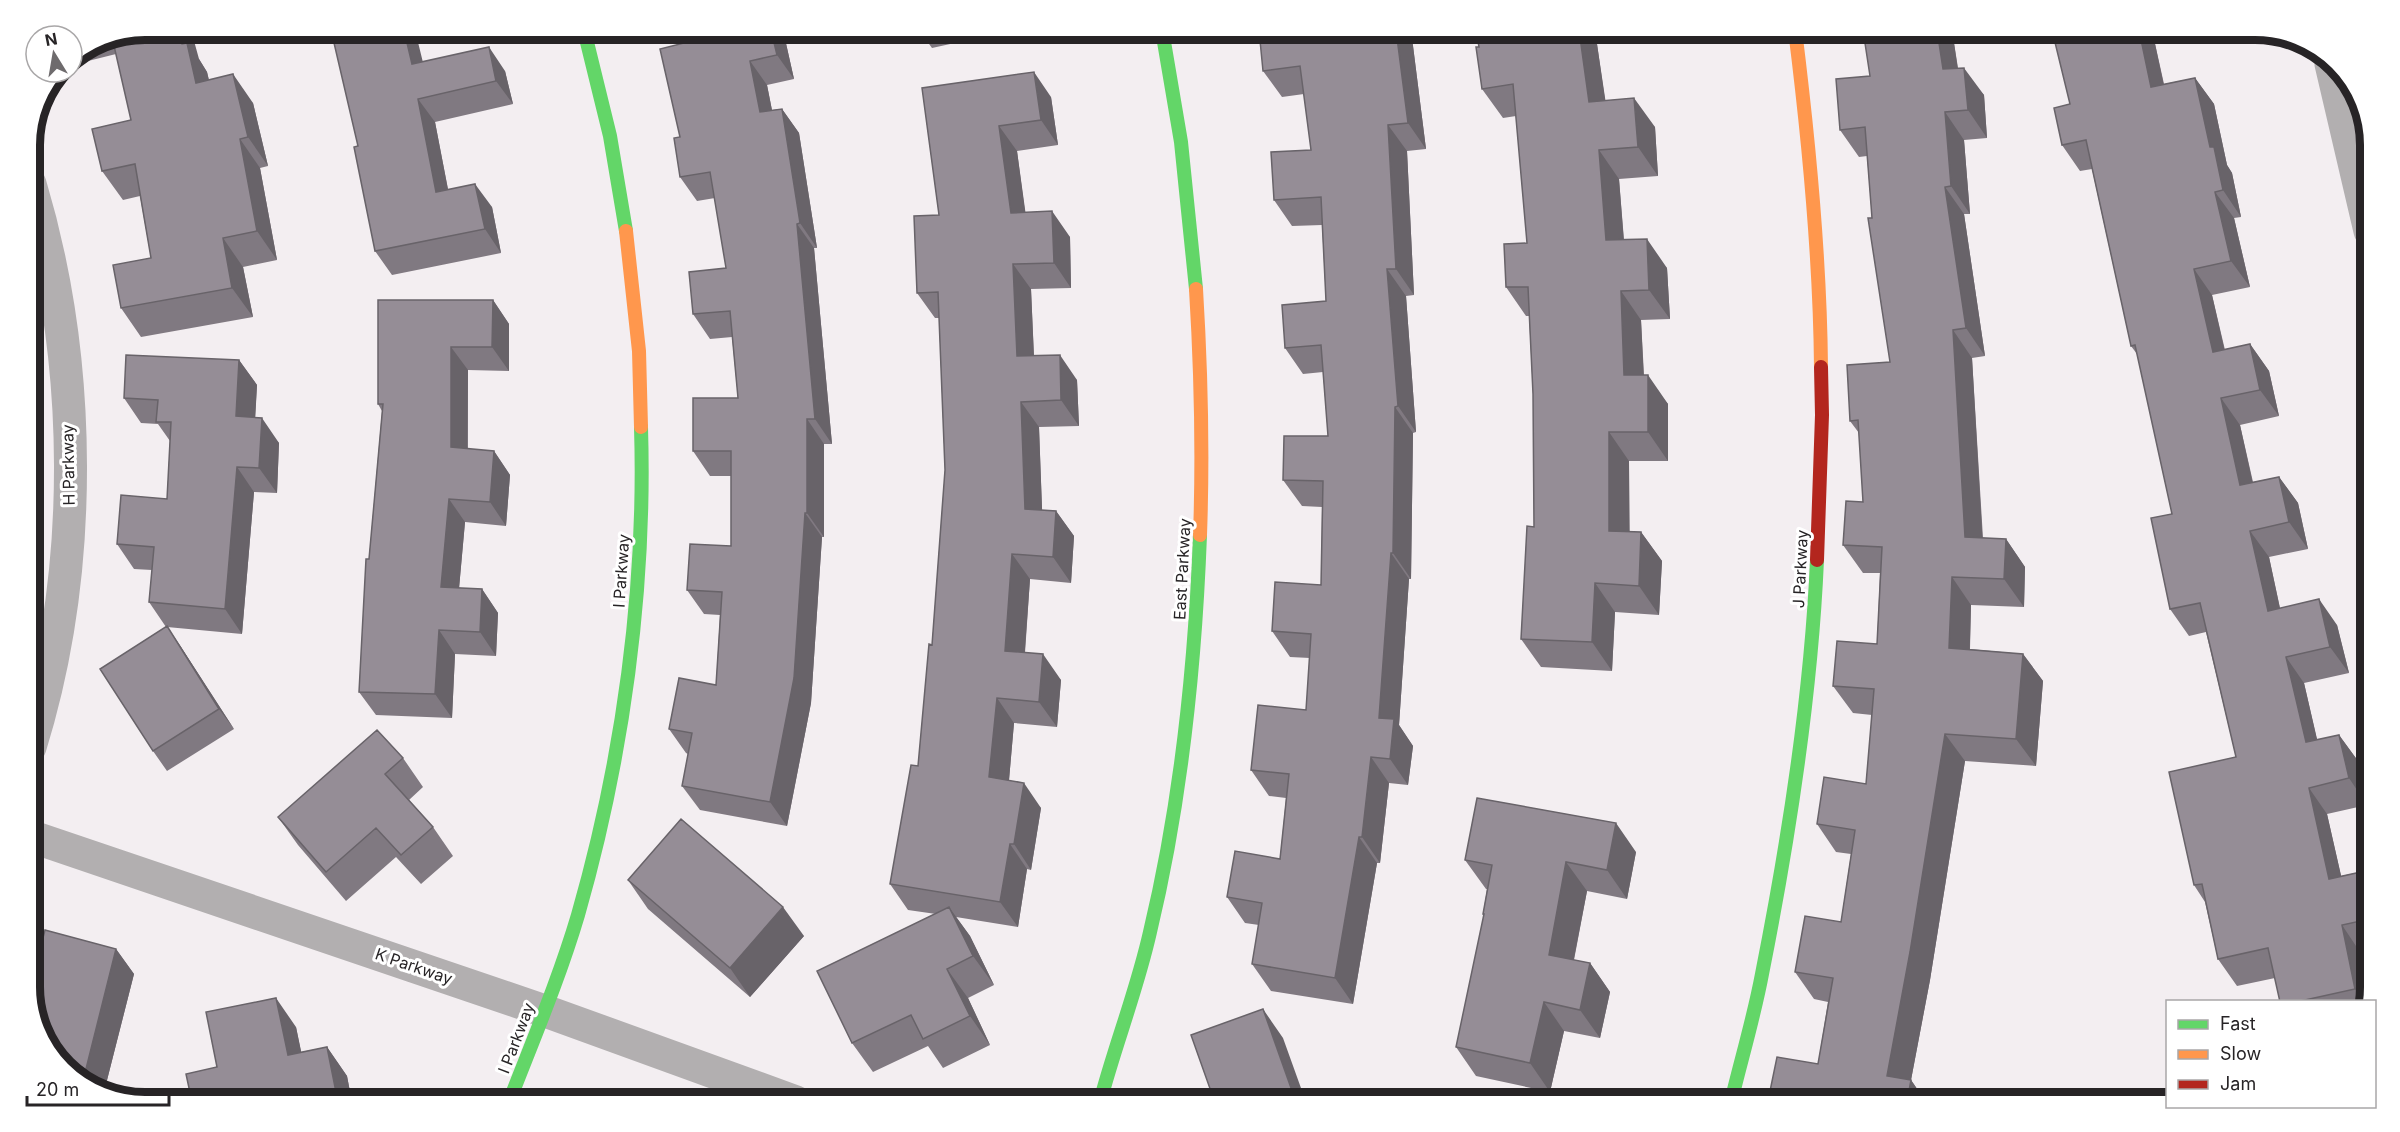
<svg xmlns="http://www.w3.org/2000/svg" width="2400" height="1132" font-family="Inter,sans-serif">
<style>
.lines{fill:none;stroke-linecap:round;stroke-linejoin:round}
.street{stroke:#b2afb0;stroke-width:33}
.fast{stroke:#63d668;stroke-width:14}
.slow{stroke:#ff974d;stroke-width:14}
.jam{stroke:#b3261e;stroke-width:14}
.wall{fill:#807981}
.shaded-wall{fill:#686369}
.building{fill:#958d96;stroke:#686369;stroke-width:1.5}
.labels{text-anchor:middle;stroke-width:6;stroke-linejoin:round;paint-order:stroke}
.street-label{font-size:16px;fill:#272426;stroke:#fff}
.rim{fill:none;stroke:#272426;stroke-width:8}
</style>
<rect width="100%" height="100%" fill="#f3eef1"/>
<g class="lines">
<path class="street" d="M2331,64L2370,231
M30,184C83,361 85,570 30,747
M30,836L545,1011L796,1102"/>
<path class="fast" d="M584,30L610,136L626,231
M1162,30L1181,142L1196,289
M509,1102C533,1040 559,979 578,915C623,758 646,590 641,427
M1100,1102C1115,1045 1137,990 1150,932C1181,803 1195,668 1200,535
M1731,1102C1741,1060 1754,1017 1762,974C1789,838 1811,699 1817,560"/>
<path class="slow" d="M1795,30C1809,142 1820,254 1821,367
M626,231L639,351L641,427
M1196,289C1201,371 1203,453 1200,535"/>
<path class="jam" d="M1817,560L1822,415L1821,367"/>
</g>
<path class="wall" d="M146,30L199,59L207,72L209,80L253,103L268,166L260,168L277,260L243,267L253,317L141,337L121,308L151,258L140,196L123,200L102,171L131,120L116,54L84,62L78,54L102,39Z
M681,30H783L794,79L767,85L772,110L782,109L799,133L817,248H814L832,444H824V537H822L811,703L787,826L700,810L682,786L688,754L686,753L669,729L716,685L720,615L704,614L687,590L731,546V476H710L693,451L738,398L732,337L710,339L693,314L726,268L715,198L697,201L680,177V137L684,43Z
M919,30H1014L932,48Z
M1411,30L1426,149L1407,151L1414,295L1406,296L1416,432L1413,433L1411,579H1409L1399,725L1413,746L1408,785L1389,783L1380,863H1377L1353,1004L1271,991L1252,964L1259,925L1245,923L1227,897L1280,859L1286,798L1269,796L1251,770L1306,710L1310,658L1290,657L1272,631L1321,585L1322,507L1302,506L1283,480L1328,436L1323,372L1303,374L1285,348L1326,301L1322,225L1292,226L1274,200L1311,150L1304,94L1282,97L1263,71Z
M1476,30H1639L1640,38L1597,44L1605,100L1655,127L1658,176L1619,179L1624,240L1667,268L1670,319L1641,320L1644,375L1668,404V461H1629V532H1641L1662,561L1659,615L1615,612L1612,671L1541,667L1521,639L1534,527L1533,394L1529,316H1526L1506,287L1527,243L1516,116L1503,118L1482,89L1479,47Z
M1863,30H1952L1958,68L1984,95L1987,138L1964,140L1970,214H1964L1985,356L1972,358L1983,538L2006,539L2025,567L2024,607L1971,605L1970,649L2023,654L2043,681L2036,766L1965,761L1930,980L1911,1080L1926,1102H1774L1769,1096L1818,1064L1828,1002L1814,999L1795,972L1841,922L1851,854L1836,852L1817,824L1866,784L1872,715L1853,713L1833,686L1877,644L1880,573H1863L1843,545L1863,502L1859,433L1850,421L1890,362L1872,218L1867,156L1859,157L1840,130L1870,76Z
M2052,30H2152L2164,84L2195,78L2214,104L2227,165L2232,173L2241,217L2234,218L2250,287L2212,295L2225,350L2250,344L2269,371L2279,416L2240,425L2253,482L2279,477L2298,503L2308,549L2269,557L2280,608L2337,625L2349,673L2304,683L2317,740L2339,735L2358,761L2367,805L2327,814L2341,876L2370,870V950L2360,952L2369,991L2367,1002H2280L2275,978L2237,986L2218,959L2205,902L2194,885L2236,757L2206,632L2189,636L2170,609L2172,514L2137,354L2131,346L2092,169L2080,171L2062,145L2070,104Z
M423,61L505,71L513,104L435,122L448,189L492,207L501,253L392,275L375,251L358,146Z
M922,88L1051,97L1058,145L1017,151L1025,212L1070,237L1071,288L1031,289L1034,356L1077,380L1079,426L1039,427L1042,510L1056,511L1074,536L1071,583L1030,579L1025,653L1061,680L1057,727L1014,723L1009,780L1041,808L1031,870L1027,869L1018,927L956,917L970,936L994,985L968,998L990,1045L943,1068L928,1046L873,1072L852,1043L936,914L908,910L890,884L918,766L932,645L945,470L939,318H935L917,293L939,215Z
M493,300L509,324V371L468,370V449L494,451L510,475L506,526L465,522L459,588L482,589L498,613L496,656L455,654L452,718L376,715L359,692L369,559L382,411L378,404Z
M239,360L257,385L255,417L279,443L277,493L254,492L242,634L167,627L181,647L234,729L167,771L153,751L166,627L149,602L152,570L134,569L117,544L167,499L170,441L158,424L141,423L124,398Z
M403,758L423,787L409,800L433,827L453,856L421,884L396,857L346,901L298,845L278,817Z
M1636,852L1627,899L1587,891L1574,960L1590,963L1610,992L1600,1038L1564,1031L1550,1092L1476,1076L1456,1047L1484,916L1483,914L1487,889H1486L1465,860Z
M628,880L804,936L750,997L648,909Z
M116,949L134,974L104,1092L95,1090L50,1051Z
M296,1027L301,1052L327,1047L347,1076L352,1102H192L217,1067Z"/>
<path class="shaded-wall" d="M178,30H191L199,59L207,72L216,112L196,83L182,44Z
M404,30H415L429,87L412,64Z
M771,30H783L794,79L777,55Z
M1396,30H1411L1426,149L1408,123Z
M1579,30H1587L1597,44L1610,131L1589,102Z
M1635,30H1639L1640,38Z
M1937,30H1952L1962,97L1943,69Z
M2139,30H2152L2170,114L2151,87Z
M489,47L505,71L513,104L496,81Z
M750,61L767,85L777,136L760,112Z
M1964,68L1984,95L1987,138L1968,110Z
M1034,72L1051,97L1058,145L1041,120Z
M233,74L253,103L268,166L248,137Z
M2195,78L2214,104L2227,165L2232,173L2241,217L2223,190L2210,147Z
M1634,98L1655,127L1658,176L1638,147Z
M418,99L435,122L453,216L436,192Z
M782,109L799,133L817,248L800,223Z
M1945,112L1964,140L1970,214L1951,186Z
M1388,125L1407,151L1414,295L1396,269Z
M999,126L1017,151L1029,238L1011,213Z
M240,139L260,168L277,260L257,231Z
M1599,150L1619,179L1626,269L1606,240Z
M475,184L492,207L501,253L485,229Z
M1945,187L1964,214L1985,356L1966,328Z
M2215,192L2234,218L2250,287L2231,261Z
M1052,211L1070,237L1071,288L1054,263Z
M797,224L814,248L832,444L815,419Z
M223,238L243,267L253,317L232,288Z
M1647,239L1667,268L1670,319L1649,290Z
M1013,264L1031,289L1035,382L1017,356Z
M1387,269L1406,296L1416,432L1398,406Z
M2194,269L2212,295L2231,379L2213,352Z
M1621,291L1641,320L1645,404L1624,375Z
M493,300L509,324V371L492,347Z
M1953,330L1972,358L1984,565L1965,537Z
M2250,344L2269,371L2279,416L2260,390Z
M451,347L468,370L467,471L451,447Z
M1060,355L1077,380L1079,426L1061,400Z
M239,360L257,385L254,441L236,416Z
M1648,375L1668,404V461L1648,432Z
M2221,398L2240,425L2259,512L2240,485Z
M1021,402L1039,427L1043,534L1025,509Z
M1395,407L1413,433L1411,579L1393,553Z
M262,418L279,443L277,493L259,468Z
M807,419L824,444V537L807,513Z
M1609,432L1629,461L1630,559L1609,531Z
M494,451L510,475L506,526L490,502Z
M237,467L254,492L242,634L225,609Z
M2279,477L2298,503L2308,549L2289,522Z
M449,499L465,522L457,611L441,587Z
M1056,511L1074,536L1071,583L1053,557Z
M805,513L822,537L811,703L787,826L770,802Z
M2250,531L2269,557L2286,637L2268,611Z
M1641,532L1662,561L1659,615L1639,586Z
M2006,539L2025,567L2024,607L2004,579Z
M1391,553L1409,579L1399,725L1413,746L1408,785L1390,759L1379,718Z
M1012,554L1030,579L1023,676L1005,651Z
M1952,577L1971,605L1969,675L1949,648Z
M1595,583L1615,612L1612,671L1592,642Z
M482,589L498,613L496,656L480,632Z
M2319,599L2337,625L2349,673L2330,647Z
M167,626L181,647L234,729L219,709Z
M439,630L455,654L452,718L435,694Z
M1043,654L1061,680L1057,727L1039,702Z
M2023,654L2043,681L2036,766L2016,739Z
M2286,657L2304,683L2324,769L2306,742Z
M997,698L1014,723L1007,803L989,777Z
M1945,734L1965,761L1930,980L1911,1080L1926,1102H1906L1887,1076Z
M2339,735L2358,761L2367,805L2349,778Z
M1371,757L1389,783L1380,863L1362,837Z
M1024,783L1041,808L1031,870L1014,844Z
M2309,788L2327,814L2348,906L2329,879Z
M1616,823L1636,852L1627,899L1607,870Z
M1359,837L1377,863L1353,1004L1335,978Z
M1010,844L1027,869L1018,927L1000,902Z
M1566,862L1587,891L1569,984L1549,955Z
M783,907L804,936L750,997L730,968Z
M949,907L970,936L994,985L973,956Z
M2342,925L2360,952L2369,991L2367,1002H2364L2355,989Z
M116,949L134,974L104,1092L95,1090L84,1077Z
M1590,963L1610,992L1600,1038L1580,1010Z
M947,969L968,998L990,1045L970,1016Z
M276,998L296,1027L308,1084L288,1055Z
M1544,1002L1564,1031L1550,1092L1530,1063Z
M1263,1009L1283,1038L1306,1102H1296Z
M327,1047L347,1076L352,1102H340L337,1097Z"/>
<path class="building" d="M146,30H178L182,44L187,43L196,83L233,74L248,137L240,139L257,231L223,238L232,288L121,308L113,265L151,258L135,164L102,171L92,129L131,120L112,37Z
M331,30H404L412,64L489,47L496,81L418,99L436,192L475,184L485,229L375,251L354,147L358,146Z
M681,30H771L777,55L750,61L760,112L782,109L800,223L797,224L815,419H807V513H805L794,678L770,802L682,786L692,733L669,729L679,678L716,685L722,592L687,590L690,544L731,546V451H693V398H738L730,311L693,314L689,272L726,268L710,172L680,177L674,138L680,137L660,49L684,43Z
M1259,30H1396L1408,123L1388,125L1396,269H1387L1398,406L1395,407L1393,553H1391L1379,718L1394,719L1390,759L1371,757L1362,837H1359L1335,978L1252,964L1262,903L1227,897L1235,851L1280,859L1289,774L1251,770L1258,705L1306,710L1311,634L1272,631L1275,582L1321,585L1323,481L1283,480L1284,436H1328L1321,345L1285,348L1282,305L1326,301L1321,197L1274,200L1271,152L1311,150L1300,66L1263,71Z
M1476,30H1579L1589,102L1634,98L1638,147L1599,150L1606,240L1647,239L1649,290L1621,291L1624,375H1648V432H1609V531L1641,532L1639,586L1595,583L1592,642L1521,639L1527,526L1534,527L1533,394L1528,287H1506L1504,244L1527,243L1513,84L1482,89L1476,47H1479Z
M1863,30H1937L1943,69L1964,68L1968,110L1945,112L1951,186L1945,187L1966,328L1953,330L1965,537L2006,539L2004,579L1952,577L1949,648L2023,654L2016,739L1945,734L1910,952L1887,1076L1911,1080L1907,1102H1803L1769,1096L1777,1057L1818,1064L1833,978L1795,972L1805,916L1841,922L1855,830L1817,824L1824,777L1866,784L1874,689L1833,686L1837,641L1877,644L1882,547L1843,545L1846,501L1863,502L1858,420L1850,421L1847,365L1890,362L1868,218H1872L1865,127L1840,130L1836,79L1870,76Z
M2052,30H2139L2151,87L2195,78L2210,147H2214L2223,190L2215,192L2231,261L2194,269L2213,352L2250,344L2260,390L2221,398L2240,485L2279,477L2289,522L2250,531L2268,611L2319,599L2330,647L2286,657L2306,742L2339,735L2349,778L2309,788L2329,879L2370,870V919L2342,925L2355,989L2296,1002H2280L2268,948L2218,959L2202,884L2194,885L2169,772L2236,757L2200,603L2170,609L2151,518L2172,514L2135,345L2131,346L2086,140L2062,145L2054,108L2070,104Z
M1034,72L1041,120L999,126L1011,213L1052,211L1054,263L1013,264L1017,356L1060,355L1061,400L1021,402L1025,509L1056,511L1053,557L1012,554L1005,651L1043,654L1039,702L997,698L989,777L1024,783L1014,844H1010L1000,902L890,884L911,765L918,766L929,644L932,645L945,470L938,292L917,293L914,216L939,215L922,88Z
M378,300H493L492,347H451V447L494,451L490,502L449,499L441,587L482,589L480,632L439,630L435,694L359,692L366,559H369L383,404H378Z
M126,355L239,360L236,416L262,418L259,468L237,467L225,609L149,602L154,547L117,544L121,495L167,499L171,422H156L158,400L124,398Z
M167,626L219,709L153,751L100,669Z
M377,730L403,758L385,774L433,827L401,855L376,828L326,872L278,817Z
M1477,798L1616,823L1607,870L1566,862L1549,955L1590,963L1580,1010L1544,1002L1530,1063L1456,1047L1484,914H1483L1492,865L1465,860Z
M681,819L783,907L730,968L628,880Z
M949,907L973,956L947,969L970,1016L923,1039L911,1015L852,1043L817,971Z
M45,930L116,949L84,1077L77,1075L50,1051L30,994V988Z
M276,998L288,1055L327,1047L337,1097L313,1102H192L186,1074L217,1067L206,1012Z
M1263,1009L1296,1102H1199L1213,1097L1191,1035Z"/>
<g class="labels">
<g class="street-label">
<text transform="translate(68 465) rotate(-91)" y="6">H Parkway</text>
<text transform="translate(1182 569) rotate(-87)" y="6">East Parkway</text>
<text transform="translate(1800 569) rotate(-87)" y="6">J Parkway</text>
<text transform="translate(621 571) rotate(-86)" y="6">I Parkway</text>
<text transform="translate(414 966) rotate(19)" y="6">K Parkway</text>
<text transform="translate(516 1038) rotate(-69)" y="6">I Parkway</text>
</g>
</g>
<path d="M0 0H2400V1132H0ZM145 40H2255A105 105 0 0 1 2360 145V987A105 105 0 0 1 2255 1092H145A105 105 0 0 1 40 987V145A105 105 0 0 1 145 40Z" fill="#fff" fill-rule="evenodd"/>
<path class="rim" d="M145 40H2255A105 105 0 0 1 2360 145V987A105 105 0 0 1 2255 1092H145A105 105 0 0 1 40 987V145A105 105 0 0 1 145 40Z"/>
<rect x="2166" y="1000" width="210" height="108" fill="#ffffff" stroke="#a9a7a8" stroke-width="1.5"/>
<rect x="2178" y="1020" width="30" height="9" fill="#63d668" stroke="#a9a7a8" stroke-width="1.5"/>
<text x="2220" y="1030" font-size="18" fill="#272426">Fast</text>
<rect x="2178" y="1050" width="30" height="9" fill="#ff974d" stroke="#a9a7a8" stroke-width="1.5"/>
<text x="2220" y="1060" font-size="18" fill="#272426">Slow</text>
<rect x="2178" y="1080" width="30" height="9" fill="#b3261e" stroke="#a9a7a8" stroke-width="1.5"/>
<text x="2220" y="1090" font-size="18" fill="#272426">Jam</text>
<g transform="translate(54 54) rotate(349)"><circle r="28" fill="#ffffff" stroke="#a9a7a8" stroke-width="1.5"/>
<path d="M0-4.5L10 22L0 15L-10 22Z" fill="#6e6b6d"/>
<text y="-9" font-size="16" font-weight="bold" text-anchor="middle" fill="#272426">N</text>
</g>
<path d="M27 1096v9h142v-9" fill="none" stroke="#272426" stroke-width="3"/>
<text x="36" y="1096" font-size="18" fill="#272426" stroke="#ffffff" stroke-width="4.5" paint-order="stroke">20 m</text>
</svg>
